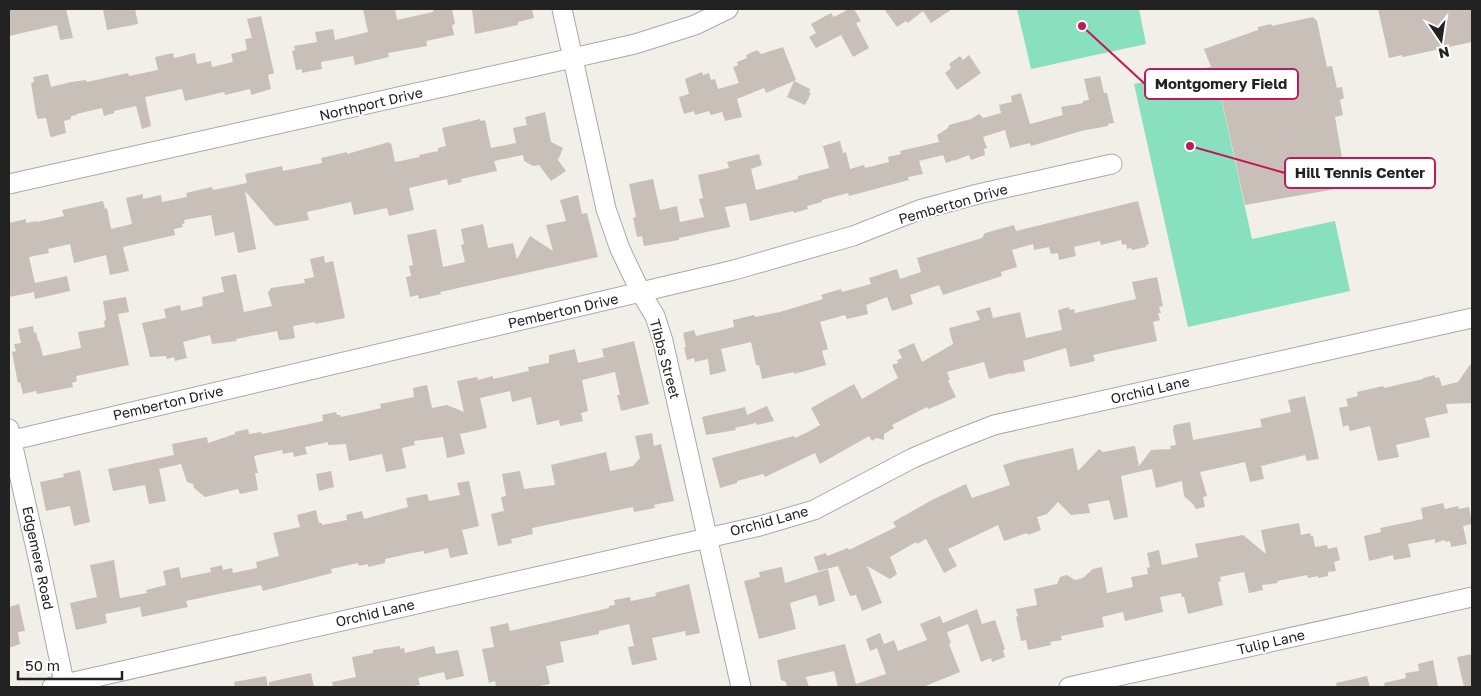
<svg xmlns="http://www.w3.org/2000/svg" width="1481" height="696" font-family="'Golos Text',sans-serif">
<style>
.pitch{fill:#88e0be}
.building{fill:#c7bfb8}
.lines{fill:none;stroke-linecap:round;stroke-linejoin:round}
.minor-casing{stroke:#a9a9a9;stroke-width:21}
.minor{stroke:#fff;stroke-width:19}
.labels{text-anchor:middle;stroke-width:4;stroke-linejoin:round;paint-order:stroke}
.street-label{font-size:14px;fill:#222;stroke:#fff}
.leader{fill:none;stroke:#c2185b;stroke-width:2}
.callout-dot{fill:#c2185b;stroke:#fff;stroke-width:2}
.callout{fill:#fff;stroke:#c2185b;stroke-width:2}
.callout-label{font-size:15px;text-anchor:middle;font-weight:bold;fill:#222}
</style>
<rect width="100%" height="100%" fill="#f2efe9"/>
<path class="pitch" d="M1017,9H1139L1146,44L1031,69Z
M1214,66L1252,239L1335,221L1350,291L1188,327L1134,84Z"/>
<path class="building" d="M9,9H66L73,38L60,40L57,25L9,36Z
M103,9H135L138,24L107,30Z
M363,9H395L397,20L433,12V9H452L455,24L452,25L454,35L426,41L427,46L388,53L389,57L368,62L355,65L353,56L321,62L322,69L302,73V69L296,70L292,51L295,50L294,46L317,42L315,32L333,29L335,40L368,32Z
M472,9H532L534,18L518,22V25L475,34Z
M849,9H854L861,21L856,23L869,48L853,57L841,35L816,48L809,37L816,33L811,24L831,13L834,17Z
M884,9H952L931,23L923,11L908,23L906,21L897,27Z
M1378,9H1472V42L1403,57L1402,55L1389,58Z
M261,16L274,73L268,75L271,89L251,95L250,89L225,95L224,92L185,101L182,89L145,97L151,126L142,129L136,106L114,111V113L104,116L102,108L76,114L77,115L71,116V119L64,121L66,133L52,137L50,136L46,118L38,119L36,114L31,83L34,82L33,77L48,74L51,87L71,82L86,80L87,82L128,73L129,76L158,70L155,57L173,53L174,58L195,53L197,64L211,61L212,67L233,62L231,54L247,50L245,39L252,38L247,19Z
M1313,17L1317,21L1327,67L1332,66L1337,88L1342,87L1344,98L1340,100L1343,115L1335,117L1347,187L1245,205L1219,87L1204,49L1258,30V27L1271,24L1272,26Z
M783,47L796,80L794,81L810,89L809,92L811,93L805,105L787,97L794,81L766,93L764,88L737,99L742,117L725,121L722,112L711,115L709,111L695,115L694,111L684,114L679,97L689,94L685,79L702,72L703,75L709,73L711,80L715,79L718,89L739,83L733,67L738,65L737,62L747,58L746,55L757,50L761,54Z
M969,55L981,73L957,90L945,73L951,68L949,64L960,56L963,60Z
M1100,76L1104,93H1107L1114,123L1108,124V126L1081,131L1031,146L1030,143L1010,148L1005,130L983,137L987,148L984,149L985,155L971,160L969,155L954,161V160L946,163L943,155L919,161L923,174L908,177L909,180L849,196L848,193L822,200V202L807,206L808,209L794,213L793,211L750,221L746,203L725,207L730,227L679,238V240L644,246L642,236L637,237L633,218L636,217L629,184L653,179L660,210L677,206L680,222L704,217L699,199L703,198L698,175L729,168L727,162L759,154L762,165L751,169L756,190L798,179V176L829,168L823,146L840,141L843,153L846,152L850,169L864,165L865,168L889,162L888,157L901,154L900,151L939,142L937,135L948,128L949,125L971,119L979,114L983,118L1001,113L999,105L1012,102L1011,96L1021,93L1030,124L1063,115L1061,107L1083,103V101L1089,100L1084,79Z
M545,112L551,142L563,148L558,160L566,171L551,181L539,165L533,166L524,161L523,155L494,161L497,171L461,179L462,182L448,185L447,179L409,188L414,210L389,216L387,208L354,215L351,202L307,212L309,220L275,226L245,191L256,249L238,253L234,232L215,236L211,215L184,220L185,223L182,224L183,227L174,229L175,235L123,247L129,271L110,275L106,255L74,263L70,244L48,249L49,253L29,257L35,283L67,276L70,291L35,299L34,292L9,297V223L26,219V223L37,221V222L64,216L62,210L103,201L105,209L107,208L111,229L132,224L126,198L143,194V199L161,195L162,202L187,197L186,193L212,187L213,190L247,183L245,174L282,166L283,171L322,163L321,158L347,152V154L389,142V144L391,143L395,162L420,157L419,155L438,151V148L446,146L442,128L480,119L481,121L485,120L491,148L516,143L513,128L527,125L525,117Z
M578,195L582,214L587,213L598,257L440,292L441,294L419,299L418,295L410,297L406,277L411,276L409,266L413,265L407,235L436,229L443,267L465,262L461,245L464,244L461,229L483,224L488,248L513,243L517,259L530,236L553,251L546,225L566,221L560,200Z
M1138,201L1149,244L1146,245V247L1132,250L1131,248L1127,249L1126,244L1122,245L1121,240L1101,245L1100,241L1074,247L1076,256L1059,260L1058,253L1051,254L1049,247L1034,250L1033,244L1012,250L1017,267L1001,272L1002,276L943,295L939,285L910,295L913,304L892,311L887,297L866,305L868,314L847,319L845,315L820,322L828,349L822,351L826,365L794,374V372L762,379L759,365H756L751,342L721,349L726,371L710,375L708,359L695,362L694,358L687,360L684,347H686L683,333L694,330L696,336L734,327L733,320L754,315L755,317L780,312L823,299L821,295L841,289L842,292L871,284L869,278L897,269L900,279L921,272L917,258L982,238L985,233L1014,225L1016,231Z
M324,256L325,263L333,261L345,318L315,324V322L293,326L295,338L284,340H279L277,331L236,339L237,341L212,344L210,335L183,342L187,358L175,361L174,357L167,359L166,356L150,357L142,323L166,318L164,309L180,305L181,311L203,306L202,297L224,292L221,277L236,274L244,312L272,306L268,293L271,288L305,283L304,279L314,277L310,259Z
M1157,277L1163,306L1159,307L1161,313H1158L1160,320L1153,322L1157,341L1093,355L1095,361L1070,367L1066,348L1023,361L1025,371L1011,374V373L989,379L984,362L947,372L950,380L948,381L956,397L936,406L928,409L927,407L892,425L894,428L884,434V440L876,438L872,441L869,436L820,464L815,453L765,477L763,474L737,481V483L720,488L712,458L794,436L795,438L808,432L820,425L811,408L854,384L862,399L898,378L892,365L898,363L897,360L902,358L898,350L914,343L922,362L953,344L949,328L980,320L976,311L990,307L993,318L1020,312L1026,338L1062,330L1058,310L1069,307L1070,310L1074,309L1075,313L1136,299L1132,282Z
M126,297L129,312L118,314L129,365L76,376L77,381L72,383L73,387L37,394L36,391L23,394L20,382L18,383L12,352L16,351L14,344L21,343L18,329L33,326L34,333L36,332L38,341H39L43,356L81,348L78,332L105,327L104,321L106,320L103,301Z
M634,341L649,404L621,411L617,395H620L615,372L582,380L588,411L581,413L583,421L560,426L559,420L537,425L531,397L512,402L510,391L480,398L487,428L460,434L465,454L447,458L443,437L414,441L415,445L402,448L406,468L386,472L382,454L349,461L346,444L328,445V442L305,447L307,454L294,457L293,452L283,454L282,450L254,456L258,473H255L258,490L240,494L238,489L205,497L194,488L193,484L187,482L181,464L159,469L166,501L149,504L145,485L113,491L108,469L174,455L172,444L207,437L208,443L235,434V432L248,429L249,434L261,432L262,434L323,421L322,415L336,412L337,415H340L341,417L373,410L381,408L380,404L414,397L413,388L427,385L432,408L447,405L464,412L457,381L477,377L478,380L493,376V379L529,371L528,367L549,363V355L575,349L578,363L604,357L602,349Z
M1472,362V403L1446,404L1448,413L1425,418L1430,437L1396,445L1399,457L1378,461L1370,426L1350,431L1348,425L1343,427L1339,408L1348,406L1346,399L1358,396L1357,392L1383,386L1384,388L1423,379V378L1435,375V378L1439,377L1442,386L1458,382Z
M1305,396L1319,459L1307,461L1305,455L1261,466L1264,479L1250,482L1245,462L1200,472L1207,496L1203,497L1205,507L1196,509L1193,504L1184,496L1182,481L1156,488L1152,469L1121,476L1128,517L1114,520L1109,500L1088,504L1090,513L1071,515L1058,502L1047,514L1037,517L1041,530L1028,535L1027,533L1004,541L998,525L948,549L957,566L944,573L926,539L917,544L916,542L890,557L897,574L890,579L867,566L882,603L862,611L856,595L850,596L838,566L818,571L814,557L826,553L827,556L848,548L849,550L896,527L893,522L932,500L966,484L972,498L1010,485L1003,465L1019,460L1073,448L1078,471L1099,449L1103,452L1135,446L1139,466L1151,450L1171,449L1170,446L1176,445L1173,430L1174,425L1190,422L1193,440L1262,427L1260,419L1291,412L1288,400Z
M767,406L774,421L757,425L756,423L735,428L736,430L706,435L702,417L745,407L747,415Z
M652,433L654,446L661,444L674,501L654,505L655,508L634,512L633,507L532,528L533,534L511,539L512,543L498,546L491,514L504,511L501,497L506,496L502,474L520,471L524,489L555,485L551,465L606,452L610,471L633,466L640,458L635,436Z
M80,470L90,522L74,526L70,506L46,511L40,482L64,477L63,474Z
M331,471L334,487L319,491L316,474Z
M469,481L479,526L462,530L468,554L450,558L448,548L424,554V551L412,553L385,559V563L368,567V564L359,566L358,563L331,569L332,573L263,591L261,585L186,601L188,607L142,617L140,607L105,614L107,623L76,630L70,603L97,597L90,565L114,560L120,598L147,593L146,590L166,585L163,571L179,567L181,578L211,572L210,568L222,565L223,570L232,568L233,573L257,568L256,562L279,556L273,533L300,527L297,515L316,510L319,523H322V525L347,520L346,515L362,511L364,519L408,507L406,498L427,494L429,501L460,495L457,483Z
M1443,503L1445,509L1458,506L1459,509L1469,507L1472,524L1463,526L1467,544L1451,547L1450,541L1445,542V540L1435,543V539L1408,544L1411,557L1394,560L1393,555L1369,561L1364,536L1381,532L1380,528L1423,519L1421,508Z
M1299,523L1301,535L1310,533L1311,536H1313L1315,547L1327,545L1328,549L1337,547L1340,560L1334,562L1336,571L1328,572V576L1318,578V576L1308,578L1307,575L1277,581L1278,583L1262,585L1263,590L1249,593L1244,572L1220,577L1221,581L1218,582L1223,605L1188,614L1184,597H1182L1181,593L1160,597L1163,612L1125,621L1123,612L1102,617L1104,627L1061,636L1062,640L1050,642L1051,645L1028,650L1026,640L1021,641L1016,617L1018,616L1016,609L1037,605L1034,589L1057,584L1060,577L1067,575L1075,580L1083,578L1093,569L1102,567L1107,593L1133,587L1131,577L1148,574L1147,568L1150,567L1147,553L1159,550L1162,565L1198,557L1195,544L1243,535L1266,554L1261,530Z
M782,567L785,583L828,569L835,601L819,606L816,595L790,603L796,629L759,639L744,581L760,577L759,572Z
M689,584L700,633L686,636L685,631L652,638L657,660L632,665L628,647L634,646L629,624L599,631V634L560,642L564,662L546,666L550,684L535,687H496L495,681L489,683L482,649L494,647L490,627L508,623L510,631L609,608V606L615,605L614,600L630,597L631,601L656,596L655,593Z
M19,604L25,631L18,632L20,644L9,648V607Z
M977,609L982,624L995,620L1005,649L1003,650L1005,657L992,662L991,658L981,662L968,624L947,632L951,643L949,644L960,672L923,687H838L834,671L806,677L809,687H787L786,682L781,680L777,660L845,644L856,684L886,674L877,648L870,651L866,639L880,633L884,644L894,640L898,651L927,640L920,624L940,616L943,623Z
M400,646V649L404,648L405,653L434,646L436,654L458,650L464,676L446,680L444,672L418,678L420,685L409,687H333L332,682L356,677L352,657L373,653V650Z
M1472,654V687H1464L1457,657Z
M1433,660L1438,687H1385L1384,683L1406,678L1405,673L1419,671L1418,664Z
M311,673L314,687H269V682Z
M266,676L268,687H235L234,682Z
M1367,676L1370,687H1337L1336,683Z"/>
<g class="lines">
<defs>
<path id="minor" d="M562,9L606,209L620,249L641,293L655,316L663,341L741,687
M9,184L635,44L695,25L728,9
M9,429L39,562L65,687
M9,441L734,270L853,236L919,210L978,194L1112,164
M52,687L760,526L814,510L913,458L953,441L994,425L1472,318
M1069,687L1472,597"/>
</defs>
<use href="#minor" class="minor-casing"/>
<use href="#minor" class="minor"/>
</g>
<g class="labels">
<g class="street-label">
<text transform="translate(371 104) rotate(-13)" y="5">Northport Drive</text>
<text transform="translate(953 204) rotate(-16)" y="5">Pemberton Drive</text>
<text transform="translate(563 311) rotate(-13)" y="5">Pemberton Drive</text>
<text transform="translate(665 359) rotate(75)" y="5">Tibbs Street</text>
<text transform="translate(1150 390) rotate(-13)" y="5">Orchid Lane</text>
<text transform="translate(168 403) rotate(-13)" y="5">Pemberton Drive</text>
<text transform="translate(769 521) rotate(-15)" y="5">Orchid Lane</text>
<text transform="translate(38 558) rotate(78)" y="5">Edgemere Road</text>
<text transform="translate(375 613) rotate(-13)" y="5">Orchid Lane</text>
<text transform="translate(1271 642) rotate(-13)" y="5">Tulip Lane</text>
</g>
</g>
<path class="leader" d="M1082 26L1145 84M1190 146L1285 173"/>
<g class="callout-dot">
<circle cx="1082" cy="26" r="5"/>
<circle cx="1190" cy="146" r="5"/>
</g>
<g class="callout">
<rect x="1145" y="69" width="153" height="30" rx="5"/>
<rect x="1285" y="158" width="150" height="30" rx="5"/>
</g>
<g class="callout-label">
<text x="1221" y="89">Montgomery Field</text>
<text x="1360" y="178">Hill Tennis Center</text>
</g>
<rect width="1481" height="696" fill="none" stroke="#222222" stroke-width="20"/>
<g transform="translate(1441 40) rotate(167)" stroke="#ffffff" stroke-width="4" paint-order="stroke">
<path d="M0-4L9 19L0 12L-9 19Z" fill="#222222"/>
<text y="-8" font-size="14" font-weight="bold" text-anchor="middle" fill="#222222">N</text>
</g>
<path d="M18 671v8h104v-8" fill="none" stroke="#222222" stroke-width="2.5"/>
<text x="25" y="671" font-size="15" fill="#222222" stroke="#ffffff" stroke-width="4" paint-order="stroke">50 m</text>
</svg>
